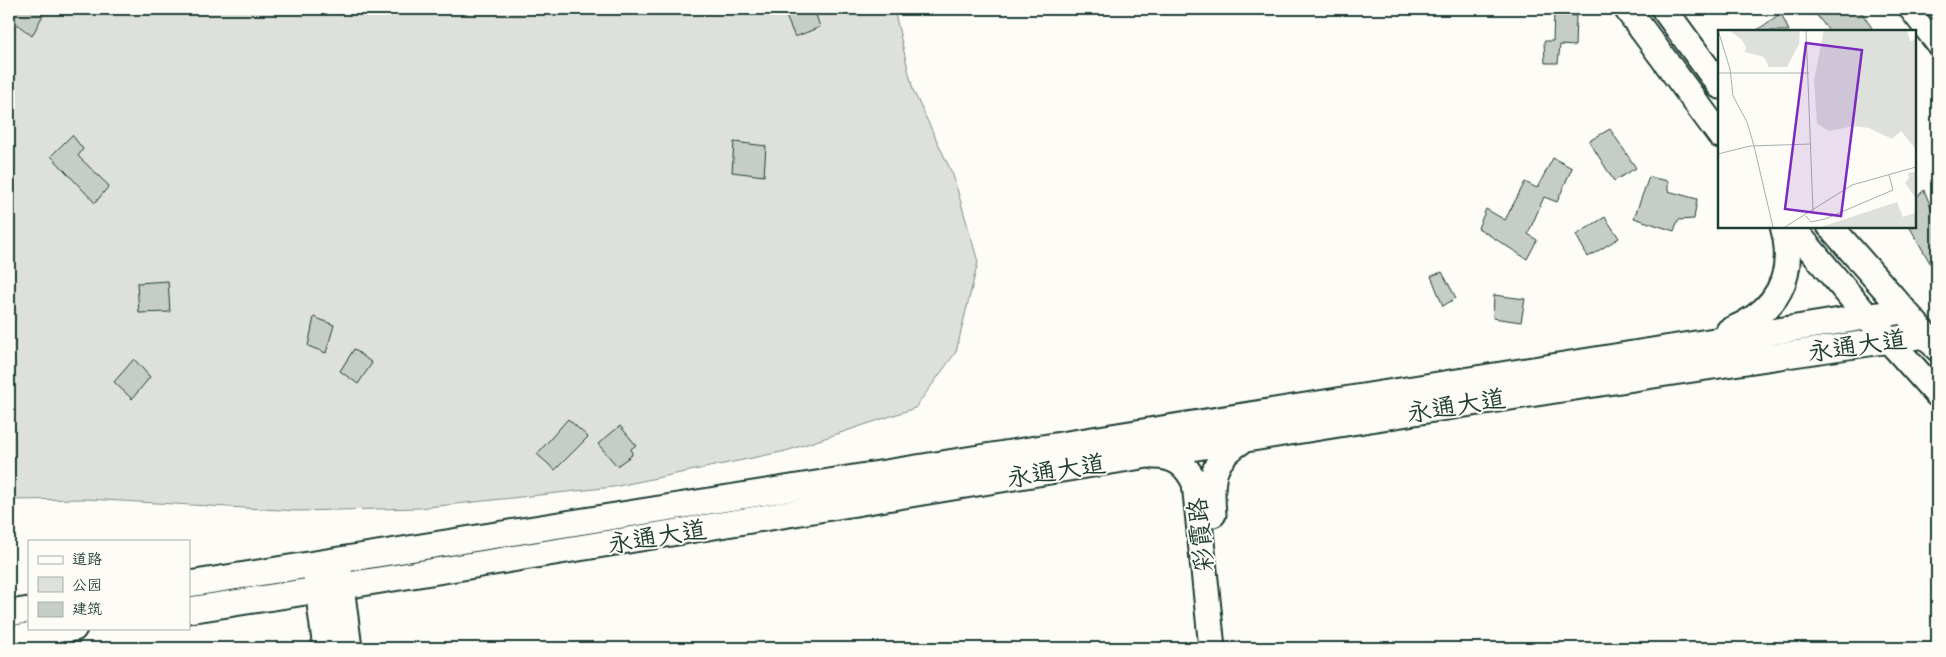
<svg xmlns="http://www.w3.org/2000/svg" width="1946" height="657" font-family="Caveat,'LXGW WenKai TC',sans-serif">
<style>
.green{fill:#dde0db;stroke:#7e8e88}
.building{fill:#c6cdc7;stroke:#1f3d34}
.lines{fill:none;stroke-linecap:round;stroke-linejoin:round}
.minor-casing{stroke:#1f3d34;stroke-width:24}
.major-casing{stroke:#1f3d34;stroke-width:29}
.minor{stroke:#fdfcf7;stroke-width:20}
.major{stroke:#fdfcf7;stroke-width:25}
.labels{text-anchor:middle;stroke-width:4;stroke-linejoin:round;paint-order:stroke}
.street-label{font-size:25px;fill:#1f3d34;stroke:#fdfcf7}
.inset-road{fill:none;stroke:#a4b0a9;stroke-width:1}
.view{fill:#7b2cbf;fill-opacity:0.15;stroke:#7b2cbf;stroke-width:2.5}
.inset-edge{fill:none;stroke:#1f3d34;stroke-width:2.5}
</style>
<rect width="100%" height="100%" fill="#fdfcf7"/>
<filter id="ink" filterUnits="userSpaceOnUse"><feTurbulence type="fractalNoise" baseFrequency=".02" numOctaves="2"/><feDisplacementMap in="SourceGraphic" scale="10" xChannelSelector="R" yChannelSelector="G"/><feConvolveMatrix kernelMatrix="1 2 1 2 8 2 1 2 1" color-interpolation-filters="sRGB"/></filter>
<g filter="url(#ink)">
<path class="green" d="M9,9H894L913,90L953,175L978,262L956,352L915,408L786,451L613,487L419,508L298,511L86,499L9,500Z"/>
<path class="building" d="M14,9H46L32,36L9,18Z
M802,9H814L820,27L795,37L785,14Z
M1812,9H1859L1874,31H1829Z
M1554,13L1576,16L1575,46L1560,45L1558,63H1545L1544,41H1553Z
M1781,13L1789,31H1756Z
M1610,129L1636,168L1614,181L1589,141Z
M72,135L83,149L78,156L109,186L95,203L51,156Z
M734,142L766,146L764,176L732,172Z
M1553,158L1572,168L1557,202L1544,197L1528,234L1537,240L1527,259L1478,228L1486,209L1505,220L1525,182L1537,188Z
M1649,177L1668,181V191L1697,199L1694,219L1678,220L1674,231L1634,218Z
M1924,190L1937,222V275L1909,226H1915V199Z
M1605,217L1619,238L1588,257L1576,235Z
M1442,272L1456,298L1443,306L1431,276Z
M168,281L170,312L139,313L137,283Z
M1494,295L1525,299L1521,322L1493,318Z
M314,317L334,325L326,353L308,346Z
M354,349L372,363L358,384L340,371Z
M134,359L150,377L132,399L114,382Z
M568,419L588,437L555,470L537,454Z
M620,426L636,445L631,449L632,455L617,466L598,444Z"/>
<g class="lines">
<defs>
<path id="minor" d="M1909,9L1937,45"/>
<path id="major" d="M1627,9L1720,135
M1664,9L1720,86
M1791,226L1861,309L1937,394
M1830,226L1937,348
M1729,331C1777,312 1797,276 1783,226
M1154,456C1175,456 1186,464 1195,483L1212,648
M1213,514C1210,480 1211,459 1243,440
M339,571L349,648
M316,574L326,648
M189,584L1903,311
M189,610C768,521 1345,417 1925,335
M9,613L29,610
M9,639L74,628"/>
</defs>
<use href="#minor" class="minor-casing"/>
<use href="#major" class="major-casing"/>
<use href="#minor" class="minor"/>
<use href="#major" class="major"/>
</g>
</g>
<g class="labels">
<g class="street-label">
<text transform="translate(1857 345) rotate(-8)" y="9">永通大道</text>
<text transform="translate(1456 405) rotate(-9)" y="9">永通大道</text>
<text transform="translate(1056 470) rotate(-9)" y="9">永通大道</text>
<text transform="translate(1200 535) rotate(-96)" y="9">彩霞路</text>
<text transform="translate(657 536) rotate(-9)" y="9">永通大道</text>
</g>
</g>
<g transform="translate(1718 30)">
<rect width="198" height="198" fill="#fdfcf7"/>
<path d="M11,0H82L81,14L69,37H51L46,27L27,22L28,17L24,10ZM106,0H189L192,11L197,10V118L183,101L174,109L151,98L136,96L111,101L99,94L96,50ZM197,142H198L197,167L187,153L191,148L190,143ZM179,172L185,187L197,183V197H103Z" fill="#dde0db"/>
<path class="inset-road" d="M0,0L12,39L15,66L29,92L36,116L55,197M88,0L95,181M0,43H91M0,124L32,116L93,114M88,186L93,192L107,189L175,160L171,145M67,197L134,155L198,137"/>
<path class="view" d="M88,13L144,20L123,186L67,179Z"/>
<rect width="198" height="198" class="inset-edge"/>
</g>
<rect width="1946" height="657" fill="none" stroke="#fdfcf7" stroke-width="30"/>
<rect x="15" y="15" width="1916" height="627" fill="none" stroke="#1f3d34" stroke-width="2" filter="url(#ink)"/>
<rect x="28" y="540" width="162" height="90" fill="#fdfcf7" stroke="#a4b0a9"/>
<rect x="38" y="556" width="25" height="8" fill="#fdfcf7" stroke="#a4b0a9"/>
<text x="72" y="564" font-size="15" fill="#1f3d34">道路</text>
<rect x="38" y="577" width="25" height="15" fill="#dde0db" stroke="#a4b0a9"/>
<text x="72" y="590" font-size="15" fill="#1f3d34">公园</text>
<rect x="38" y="602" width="25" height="15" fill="#c6cdc7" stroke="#a4b0a9"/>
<text x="72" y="614" font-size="15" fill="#1f3d34">建筑</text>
</svg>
